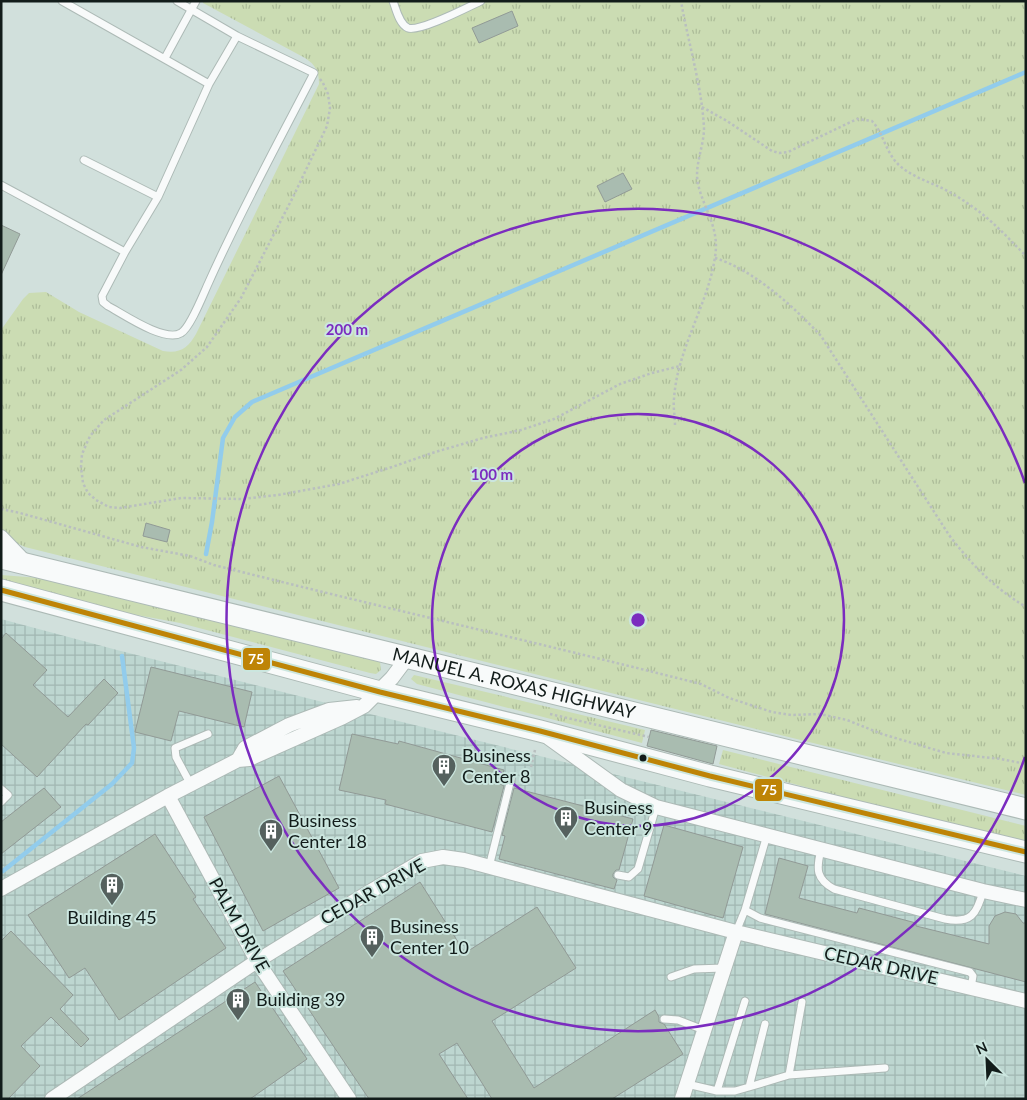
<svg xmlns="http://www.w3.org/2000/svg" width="1027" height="1100" font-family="Lato,sans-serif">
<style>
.industrial{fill:url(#industrial-grid)}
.grass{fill:url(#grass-tufts)}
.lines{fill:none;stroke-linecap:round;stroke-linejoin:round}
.stream{stroke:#92ccec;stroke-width:4.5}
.building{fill:#a9bcb0;stroke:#919a96}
.lane-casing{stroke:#adbab6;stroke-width:9}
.street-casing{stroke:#adbab6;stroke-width:16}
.primary-casing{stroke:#adbab6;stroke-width:23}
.path{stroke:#b9bfbf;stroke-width:2.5;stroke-dasharray:2.5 2.5;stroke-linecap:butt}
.lane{stroke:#f8fafa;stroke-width:7}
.street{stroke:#f8fafa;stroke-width:14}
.primary{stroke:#f8fafa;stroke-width:21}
.bus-1-casing{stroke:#cbe6df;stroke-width:9}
.bus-1{stroke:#be8406;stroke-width:5}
.ring{fill:none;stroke:#7b2cbf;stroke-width:2.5}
.bus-dot{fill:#121c1a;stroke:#cbe6df;stroke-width:2}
.labels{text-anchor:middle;stroke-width:4;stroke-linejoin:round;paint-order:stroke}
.street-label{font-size:18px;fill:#121c1a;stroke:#cbe6df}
.poi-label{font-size:18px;fill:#121c1a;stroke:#cbe6df;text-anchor:start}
.centre{fill:#7b2cbf;stroke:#cbe6df;stroke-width:2.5}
.ring-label{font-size:15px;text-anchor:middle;font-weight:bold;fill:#7b2cbf;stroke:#cbe6df;stroke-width:4;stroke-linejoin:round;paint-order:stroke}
.line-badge{stroke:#cbe6df;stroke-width:2}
.badge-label{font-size:14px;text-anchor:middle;font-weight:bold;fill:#fff}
</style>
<defs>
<pattern id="industrial-grid" width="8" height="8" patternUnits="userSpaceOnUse" patternTransform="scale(1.25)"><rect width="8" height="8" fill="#bdd6d0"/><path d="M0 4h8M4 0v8" fill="none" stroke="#a1b7b2"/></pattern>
<pattern id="grass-tufts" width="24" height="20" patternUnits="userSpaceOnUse" patternTransform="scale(1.25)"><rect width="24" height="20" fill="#cbdcb3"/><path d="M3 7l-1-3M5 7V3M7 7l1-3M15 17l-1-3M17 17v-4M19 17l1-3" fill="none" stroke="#adbc99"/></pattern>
</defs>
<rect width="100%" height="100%" fill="#d1e0dc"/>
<path class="industrial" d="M1,619L117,650L390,719L1026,876V1099H1Z"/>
<path class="grass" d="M203,1H1026V795C692,714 359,630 25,547L12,541L1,530V330L23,299L29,293L46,292L79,312L163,351C180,354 188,348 196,334L319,84C319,72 316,65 305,58L203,3Z
M1,575L40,578L377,660L380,662L381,670L376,674L370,673L180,623L121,612L1,581Z
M414,675L645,730L642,743L417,684L411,679Z
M723,750L1026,826V841L919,817L719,764Z"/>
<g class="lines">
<path class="stream" d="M206,554L212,522L223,438L235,417L252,402L1026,72
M3,871L112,784L132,763L134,748L122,656"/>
</g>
<path class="building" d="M512,11L518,26L479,43L472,28Z
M623,173L632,189L605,202L597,186Z
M1,225L20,234L1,275Z
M146,523L170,530L167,542L143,536Z
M6,633L47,670L33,685L68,717L104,679L118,693L88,725L86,724L37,777L1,744V639Z
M151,667L252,692L244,727L179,711L171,741L135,732Z
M651,730L717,746L713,764L647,746Z
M352,734L398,744L399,741L504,770L500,784L504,786L492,832L385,804L386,800L339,790Z
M279,776L339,888L263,931L204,817Z
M44,788L61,807L1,854V822Z
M514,788L633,819L619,870H616L613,874V877L617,880L614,889L499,859L505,836L502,835Z
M664,825L743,847L723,918L644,896Z
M155,834L196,897L193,899L226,948L119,1020L85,968L69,978L28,915Z
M779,858L808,866L799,898L857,913L859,908L916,923V926L989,944V926L995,916L1005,912L1016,914L1023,923H1026V982L765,914Z
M420,882L465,953L537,907L576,968L492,1021L534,1088L655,1010L659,1017V1022L664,1024L683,1054L612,1099H492L457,1043L439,1054L468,1099H369L283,971Z
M11,931L73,995L60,1009L89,1039L81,1047L51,1017L21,1046L40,1066L8,1099H1V941Z
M255,982L307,1059L250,1099H77Z"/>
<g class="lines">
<defs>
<path id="lane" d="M62,1L209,84
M393,1C396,9 399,24 408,28C420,32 468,7 481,1
M165,58L196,1
M84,160L158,197
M1,185L125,252L158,197L209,84L237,36
M125,252L102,296L103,302L108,306C123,314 165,343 181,333C190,328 203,295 208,284C240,212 278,143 314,73L237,36L177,1
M191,785L176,757L175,748L208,734
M1,789L8,795L1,802
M821,850C816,869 816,879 834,889L945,919C971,924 977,914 983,891
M489,867L511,779
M618,875L629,877L638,869L656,807
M745,910L760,918L970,972L973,976L971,988
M736,932L745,910L767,835
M671,977L694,969L724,968
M664,1019L678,1020L704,1030
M789,1075L885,1068
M687,1084L717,1091L745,1001
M749,1087L789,1075L802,1002
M717,1091H735L749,1087L765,1024"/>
<path id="street" d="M1,537L26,563
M549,738L621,790L656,807L983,891L1026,900
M238,760L245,748L289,725L329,710L357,707
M168,796L257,961L349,1099
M1,889L168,796L238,760L249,759L343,717L364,706L392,678L407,658
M52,1099L257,961L366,894L422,861L443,857L464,860L736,932L1026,1001
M682,1099L736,932"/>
<g id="primary">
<path id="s1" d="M1,558L1026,809"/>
<path d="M1,590L380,692L540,731L710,776L1026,852"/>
</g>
</defs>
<use href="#lane" class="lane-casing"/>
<use href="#street" class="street-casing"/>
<use href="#primary" class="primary-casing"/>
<path class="path" d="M320,79L323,83L328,94L330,108L327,126L293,197L241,298L207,347L181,370L104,420L90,436L82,454L81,467L83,483L88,493L96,500L109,507L120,508L181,498L242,499L278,495L339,484L392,467L432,453L483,438L521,430L554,419L620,384L652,373L680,366
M702,107L727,121L772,151L779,153L788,152L857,119L872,121C884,134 886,154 900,166C913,177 929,182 944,189C953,194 962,199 970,205C991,219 1008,238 1026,256
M715,258C754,270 794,307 821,336L949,535C972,565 993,587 1026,607
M675,425C675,417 673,407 674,399C677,349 708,305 715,257C720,228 704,210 698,184C694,165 704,147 704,128C702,87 688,42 681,1
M1,509L20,513L141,547L190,556L214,565C376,606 539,643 701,684L729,698L772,712L791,715L820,714L847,720L882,734L946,753L1001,759L1026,764
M550,714L649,737
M531,767L535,750"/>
<use href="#lane" class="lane"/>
<use href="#street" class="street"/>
<use href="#primary" class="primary"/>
<defs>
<path id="bus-1" d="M1,590L380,692L540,731L710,776L1026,852"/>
</defs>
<use href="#bus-1" class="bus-1-casing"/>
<use href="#bus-1" class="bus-1"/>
</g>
<g class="ring">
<circle cx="638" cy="620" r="206"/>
<path d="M1025 757A411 411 0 1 1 1025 483"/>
</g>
<defs>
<symbol id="building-pin" viewBox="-11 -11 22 30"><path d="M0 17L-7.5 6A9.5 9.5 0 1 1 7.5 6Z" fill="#55615e" stroke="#cbe6df"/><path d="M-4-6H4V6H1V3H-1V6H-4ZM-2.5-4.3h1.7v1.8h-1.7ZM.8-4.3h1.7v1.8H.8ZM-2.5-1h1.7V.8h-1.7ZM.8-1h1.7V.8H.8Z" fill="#fff"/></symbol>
</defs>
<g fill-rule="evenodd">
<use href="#building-pin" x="430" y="752" width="28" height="38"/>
<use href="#building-pin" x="552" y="804" width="28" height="38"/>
<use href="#building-pin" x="257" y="817" width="28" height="38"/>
<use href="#building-pin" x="98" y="871" width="28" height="38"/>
<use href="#building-pin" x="358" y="923" width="28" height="38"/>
<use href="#building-pin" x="224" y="986" width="28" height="38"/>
</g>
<circle class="bus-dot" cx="643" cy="758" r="4.5"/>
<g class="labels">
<g class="street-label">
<text dy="6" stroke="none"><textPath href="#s1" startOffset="528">MANUEL A. ROXAS HIGHWAY</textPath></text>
<text transform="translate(373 892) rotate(-29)" y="6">CEDAR DRIVE</text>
<text transform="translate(239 925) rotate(61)" y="6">PALM DRIVE</text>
<text transform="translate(881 966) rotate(13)" y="6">CEDAR DRIVE</text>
</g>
<g class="poi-label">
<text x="462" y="762">Business<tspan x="462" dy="21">Center 8</tspan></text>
<text x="584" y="814">Business<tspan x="584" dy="21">Center 9</tspan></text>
<text x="288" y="827">Business<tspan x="288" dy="21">Center 18</tspan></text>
<text x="112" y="924" text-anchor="middle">Building 45</text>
<text x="390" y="933">Business<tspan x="390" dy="21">Center 10</tspan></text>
<text x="256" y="1006">Building 39</text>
</g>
</g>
<circle cx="638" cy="620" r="8" class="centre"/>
<g class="ring-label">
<text x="347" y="335">200 m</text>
<text x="492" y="480">100 m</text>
</g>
<g class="line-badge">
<rect x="242" y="647" width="29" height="24" rx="5" fill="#be8406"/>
<rect x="754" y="778" width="29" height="24" rx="5" fill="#be8406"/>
</g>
<g class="badge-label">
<text x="256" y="664">75</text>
<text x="769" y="795">75</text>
</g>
<rect width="1027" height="1100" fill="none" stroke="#121c1a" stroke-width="5"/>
<g transform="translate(987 1060) rotate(336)" stroke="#cbe6df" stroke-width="4" paint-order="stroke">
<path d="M0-4L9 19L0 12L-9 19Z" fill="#121c1a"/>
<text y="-8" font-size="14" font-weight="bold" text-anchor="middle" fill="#121c1a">N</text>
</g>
</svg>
